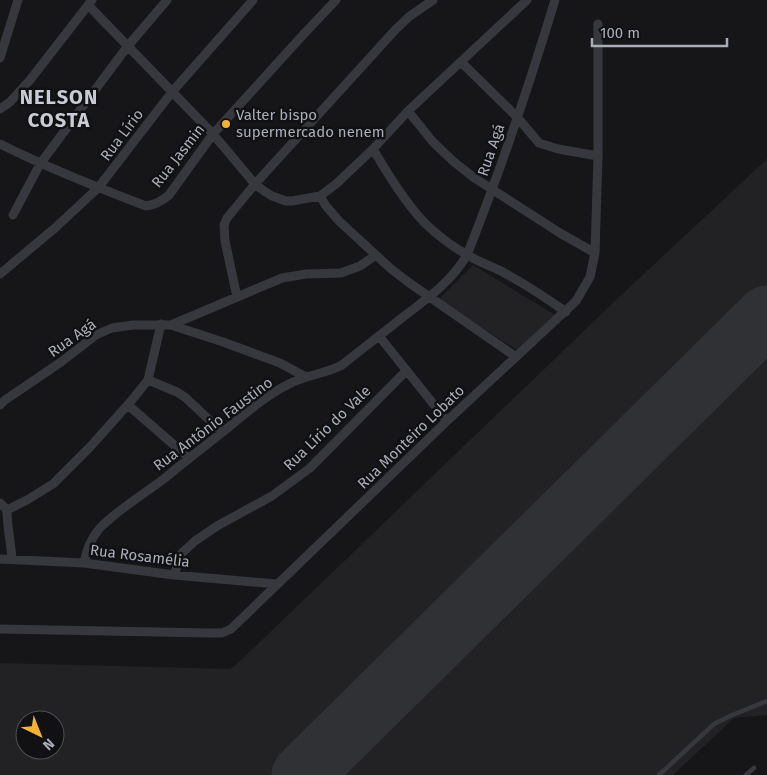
<svg xmlns="http://www.w3.org/2000/svg" width="767" height="775" font-family="'Fira Sans',sans-serif">
<style>
.built{fill:#222225;fill-rule:evenodd}
.lines{fill:none;stroke-linecap:round;stroke-linejoin:round}
.runway{stroke:#303135;stroke-width:61}
.lane{stroke:#37383d;stroke-width:4.5}
.street{stroke:#37383d;stroke-width:9}
.poi-dot{fill:#f2b134;stroke:#111113;stroke-width:2}
.labels{text-anchor:middle;stroke-width:5;stroke-linejoin:round;paint-order:stroke}
.poi-label{font-size:15px;fill:#a8adb8;stroke:#111113;text-anchor:start}
.street-label{font-size:15px;fill:#a8adb8;stroke:#111113}
.district-label{font-size:20px;font-weight:bold;letter-spacing:1px;fill:#c9ccd4;stroke:#111113}
</style>
<rect width="100%" height="100%" fill="#161618"/>
<path class="built" d="M767,159V715L734,718L673,775H0V663L230,669L237,664L617,299ZM25,720H55V750H25Z
M473,265L555,315L517,350L438,300Z"/>
<g class="lines">
<path class="runway" d="M302,775L767,316"/>
<path class="lane" d="M659,775L714,724L730,716L767,701
M746,775L754,768"/>
<path class="street" d="M88,5L213,134L255,184L264,191L272,196L286,201H292L320,196L336,184L373,149L408,111L527,0
M0,58L18,0
M461,62L517,117L539,143L558,149L598,156
M0,109L10,102L30,80L92,0
M408,111L433,142L453,161L473,177L560,233L595,253
M0,144C48,168 96,187 146,206C155,205 162,201 169,195L213,134L302,36L336,0
M373,149C387,173 408,208 429,227C440,237 453,247 466,254C476,261 489,265 501,271C523,283 545,297 566,312
M320,196L326,206L339,221L390,268L408,282L516,357
M13,215L40,164L127,47L167,0
M0,274L55,228L98,188L172,92L253,0
M237,297L225,241L224,225L227,218L255,184L396,29L410,16L433,0
M171,325L223,342L280,363L306,377
M379,336L447,421
M148,380L177,392L186,398L222,432
M0,405L5,400L61,362L96,335L112,328L133,325H171L282,278L306,274L341,273L360,266L376,255
M128,405L189,458
M0,503L7,510C7,527 11,543 12,559
M7,510L27,500L53,484L90,447L132,400L148,380L161,324
M0,559L84,563L174,575L277,584
M84,563C87,550 90,540 99,529C118,509 143,495 165,478C184,462 205,446 224,431C245,414 265,396 289,384C306,375 325,374 342,365C362,349 383,333 403,317C428,298 451,282 467,255C500,172 529,86 555,0
M174,575L182,553L195,541L217,526L272,496L310,468L406,371
M0,629L210,633H222L231,629L447,421L576,301L590,277L595,253L598,156V24"/>
</g>
<circle class="poi-dot" cx="226" cy="124" r="5"/>
<g class="labels">
<g class="poi-label">
<text x="236" y="120">Valter bispo<tspan x="236" dy="17">supermercado nenem</tspan></text>
</g>
<g class="street-label">
<text transform="translate(122 135) rotate(-53)" y="5">Rua Lírio</text>
<text transform="translate(491 150) rotate(-71)" y="5">Rua Agá</text>
<text transform="translate(178 156) rotate(-52)" y="5">Rua Jasmin</text>
<text transform="translate(72 338) rotate(-35)" y="5">Rua Agá</text>
<text transform="translate(213 424) rotate(-37)" y="5">Rua Antônio Faustino</text>
<text transform="translate(327 428) rotate(-44)" y="5">Rua Lírio do Vale</text>
<text transform="translate(411 437) rotate(-44)" y="5">Rua Monteiro Lobato</text>
<text transform="translate(140 556) rotate(7)" y="5">Rua Rosamélia</text>
</g>
<g class="district-label">
<text x="59" y="104">NELSON<tspan x="59" dy="23">COSTA</tspan></text>
</g>
</g>
<g transform="translate(40 735) rotate(137)"><circle r="24" fill="#111113" stroke="#4d4f55"/>
<path d="M0-4L9 19L0 12L-9 19Z" fill="#f2b134"/>
<text y="-8" font-size="14" font-weight="bold" text-anchor="middle" fill="#a8adb8">N</text>
</g>
<path d="M592 38v8h135v-8" fill="none" stroke="#a8adb8" stroke-width="2.5"/>
<text x="600" y="38" font-size="15" fill="#a8adb8" stroke="#111113" stroke-width="4" paint-order="stroke">100 m</text>
</svg>
